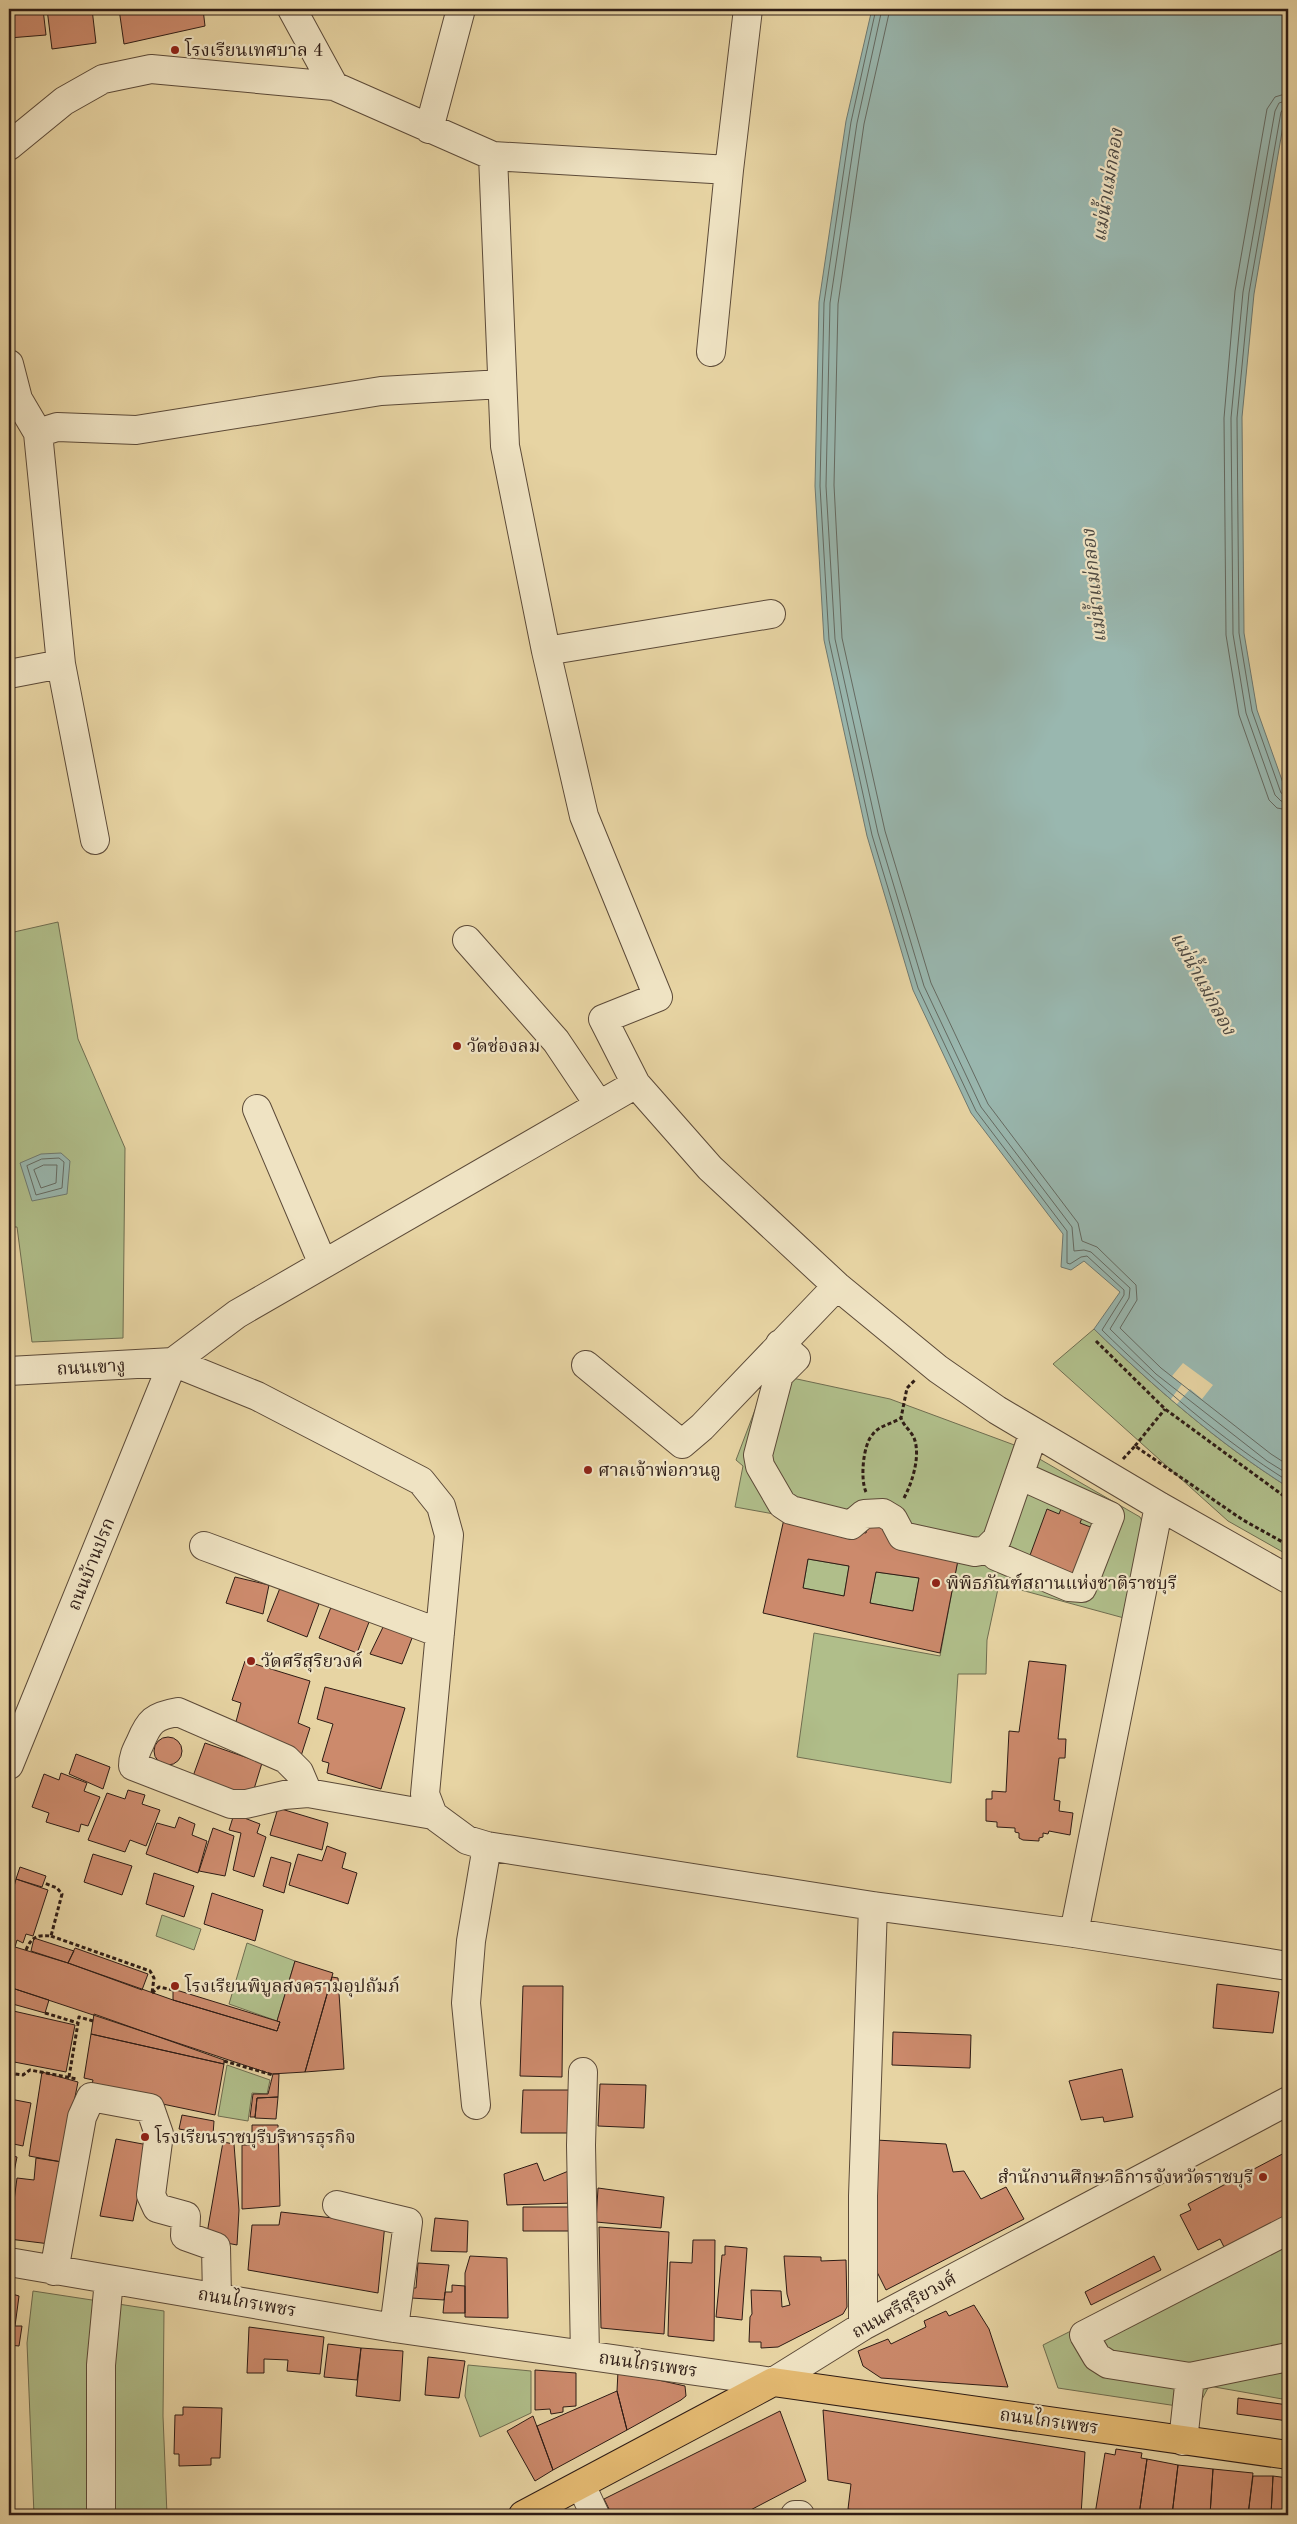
<svg xmlns="http://www.w3.org/2000/svg" width="1297" height="2524" font-family="'Old Standard TT','Noto Serif Thai',serif">
<style>
.green{fill:#b0be8a;stroke:#6f6d50}
.water{fill:#99b7af;stroke:#6e7971}
.pier{fill:#e7d4a3}
.lines{fill:none;stroke-linecap:round;stroke-linejoin:round}
.shore{stroke:#646a62;stroke-width:1}
.building{fill:#cc8a6c;stroke:#2e1c15;fill-rule:evenodd}
.minor-casing{stroke:#5c4a38;stroke-width:30}
.major-casing{stroke:#2e1c15;stroke-width:30}
.path{stroke:#2e1c15;stroke-width:3;stroke-dasharray:4 2.5;stroke-linecap:butt}
.minor{stroke:#efe3c3;stroke-width:28}
.major{stroke:#e4ba72;stroke-width:28}
.poi-dot{fill:#8f2418;stroke:#efe3c3;stroke-width:2}
.labels{text-anchor:middle;stroke-width:4.5;stroke-linejoin:round;paint-order:stroke}
.poi-label{font-size:18px;fill:#2e1c15;stroke:#efe3c3;text-anchor:start}
.street-label{font-size:18px;fill:#2e1c15;stroke:#efe3c3}
.water-label{font-size:19px;font-style:italic;fill:#4e4a43;stroke:#efe3c3}
</style>
<rect width="100%" height="100%" fill="#e7d4a3"/>
<filter id="stains"><feTurbulence type="fractalNoise" baseFrequency=".004" numOctaves="4"/><feColorMatrix values="0 0 0 0 .2 0 0 0 0 .09 0 0 0 0 .02 0 0 0 .5 -.17"/></filter>
<radialGradient id="worn" r=".72"><stop offset=".6" stop-color="#630" stop-opacity="0"/><stop offset="1" stop-color="#630" stop-opacity=".3"/></radialGradient>
<path class="green" d="M58,922L78,1039L125,1148L123,1338L32,1342L17,1227H9V937L14,932Z
M1094,1329C1154,1387 1218,1443 1288,1487V1555L1228,1521L1053,1364Z
M769,1373L890,1399L1017,1446L1140,1517L1145,1527L1124,1618L999,1584L987,1640L986,1674H958L951,1783L797,1757L814,1633L940,1656L958,1559L888,1520L863,1530L735,1507L743,1466L736,1460Z
M808,1559L849,1566L844,1596L803,1588Z
M876,1572L919,1578L913,1611L870,1603Z
M162,1915L201,1929L194,1950L156,1936Z
M247,1943L295,1961L277,2021L229,2004Z
M227,2065L270,2080L267,2094L252,2093L248,2121L218,2116Z
M1288,2222V2400L1209,2386L1197,2409L1058,2388L1043,2345Z
M33,2291L164,2311L163,2416L167,2515H34L27,2343Z
M468,2365L531,2371V2413L480,2437L465,2396Z"/>
<path class="water" d="M872,9H1288V97L1254,294L1242,417L1244,633L1257,710L1288,797V1487C1218,1443 1154,1387 1094,1329L1120,1292L1084,1261L1071,1270L1061,1267L1063,1234L971,1113L913,990L867,836L824,640L815,486L819,302L846,121Z
M61,1153L70,1161L67,1194L32,1201L20,1163L41,1154Z"/>
<path class="pier" d="M1183,1363L1213,1385L1202,1399L1190,1389L1177,1404L1171,1399L1182,1384L1172,1376Z"/>
<g class="lines">
<path class="shore" d="M876,9L851,122L824,303L820,486L829,640L872,835L918,988L976,1111L1067,1231V1263L1070,1264L1081,1257L1087,1256L1124,1290V1295L1102,1330C1157,1384 1222,1440 1288,1481
M882,9L857,123L830,303L826,486L835,639L878,833L924,986L981,1107L1072,1227L1074,1251L1084,1250L1091,1252L1130,1288L1129,1298L1110,1329L1156,1374L1267,1461L1288,1474
M890,9L864,124L838,304L834,485L842,638L885,831L931,983L988,1104L1078,1223L1082,1241L1097,1247L1136,1285L1137,1300L1120,1328L1161,1368L1271,1454L1288,1465
M1288,93L1275,97L1267,109L1235,291L1224,418L1226,635L1239,715L1269,800L1277,808L1288,810
M1288,100L1279,103L1275,111L1243,292L1231,418L1233,634L1246,713L1275,795L1281,801L1288,803
M1288,107L1284,108L1281,112L1249,293L1237,418L1239,633L1252,711L1281,793L1288,796
M42,1159L59,1158L64,1162L62,1188L36,1195L27,1166Z
M44,1165H57L56,1183L41,1188L34,1170Z"/>
</g>
<path class="building" d="M9,9H43L46,35L9,38Z
M47,9H92L96,43L52,49Z
M119,9H203L205,26L124,44Z
M1063,1504L1084,1513L1080,1523L1093,1528L1073,1577L1029,1558L1047,1509L1059,1514Z
M784,1519L866,1533L869,1519L959,1555L940,1653L763,1613ZM808,1559L849,1566L844,1596L803,1588ZM876,1572L919,1578L913,1611L870,1603Z
M235,1577L269,1585L263,1614L226,1603Z
M280,1588L319,1604L307,1637L267,1621Z
M333,1602L371,1617L357,1653L319,1638Z
M385,1623L414,1633L402,1664L370,1654Z
M245,1661L310,1681L298,1723L310,1728L301,1756L233,1733L241,1703L232,1700Z
M1029,1661L1066,1665L1058,1739H1066L1065,1758H1059L1054,1800L1060,1801L1059,1811L1073,1813L1070,1835L1049,1831L1048,1834L1043,1833V1837L1039,1838V1841L1023,1840L1019,1838V1833L1015,1832V1828L997,1827V1822L986,1821V1799H992V1791L1006,1792L1009,1731L1019,1732Z
M325,1687L405,1708L381,1789L327,1773L329,1763L322,1761L333,1724L317,1719Z
M154 1751a14 14 0 1 1 28 0a14 14 0 1 1-28 0Z
M205,1743L262,1763L250,1802L192,1779Z
M76,1754L110,1767L103,1789L69,1774Z
M61,1773L87,1783L84,1791L100,1797L88,1826L81,1824L79,1832L46,1822L49,1813L32,1807L44,1774L59,1780Z
M128,1790L145,1795L142,1804L160,1810L146,1846L130,1840L125,1852L88,1840L107,1793L125,1799Z
M278,1808L328,1823L322,1850L270,1835Z
M234,1814L260,1824L257,1833L266,1837L254,1877L233,1870L241,1833L229,1830Z
M179,1817L195,1824L192,1835L207,1841L198,1873L146,1854L157,1823L175,1828Z
M213,1828L234,1836L225,1876L199,1871Z
M327,1846L346,1853L342,1868L357,1873L348,1904L289,1885L298,1854L322,1861Z
M93,1854L132,1866L122,1895L84,1882Z
M271,1857L291,1863L284,1893L263,1886Z
M20,1867L46,1876L42,1887L16,1879Z
M154,1873L194,1886L184,1917L146,1904Z
M16,1879L48,1890L33,1936L26,1934L23,1943L17,1940L15,1947L68,1963L173,2000L277,2031L280,2022L277,2021L295,1961L333,1973L305,2072L271,2074L9,1987V1906Z
M212,1893L263,1910L255,1941L204,1924Z
M34,1938L74,1951L68,1963L31,1951Z
M75,1948L148,1974L142,1990L68,1963Z
M332,1977L338,1978L344,2069L305,2072Z
M1217,1984L1279,1992L1273,2033L1213,2028Z
M523,1986H563L562,2077L520,2076Z
M9,1987L49,2000L45,2013L9,2003Z
M173,1989L280,2022L277,2031L173,2000Z
M9,2010L75,2025L66,2072L9,2061Z
M94,2014L224,2060V2064L91,2034Z
M893,2032L971,2035L970,2068L892,2065Z
M91,2034L224,2064L215,2115L91,2089L93,2080L84,2078Z
M1122,2069L1133,2117L1104,2122L1103,2117L1081,2120L1069,2081Z
M42,2072L78,2082L62,2162L29,2156Z
M273,2074H279L278,2097L257,2098L255,2117H250L253,2094H268Z
M600,2084L646,2085L644,2128L598,2126Z
M523,2090H569L568,2133H521Z
M278,2097L276,2119L255,2118L257,2098Z
M10,2099L31,2103L23,2146L9,2143Z
M182,2115L214,2121L213,2135L179,2129Z
M252,2125H278L280,2206L242,2209V2145H252Z
M116,2139L148,2145L133,2221L100,2216Z
M876,2140L946,2144L953,2172L964,2171L981,2199L1006,2187L1024,2219L886,2290L874,2266Z
M223,2142L234,2144L239,2210L237,2245L206,2239Z
M1288,2151V2216L1225,2249L1220,2239L1198,2250L1180,2215L1191,2210L1188,2204Z
M9,2155L17,2157L9,2197Z
M36,2158L62,2162L50,2244L9,2239L17,2178L34,2180Z
M537,2163L544,2181L571,2170L574,2203L507,2205L504,2174Z
M598,2188L664,2197L661,2228L596,2222Z
M523,2207H574V2231H523Z
M281,2212L385,2224L378,2293L248,2270L252,2225H279Z
M435,2218L468,2221L467,2252L431,2251Z
M599,2227L669,2232L664,2334L601,2328Z
M693,2240H715L714,2341L668,2336L670,2262L692,2263Z
M725,2246L747,2248L742,2320L716,2317L722,2255H725Z
M470,2256L507,2258L508,2318L465,2317V2273Z
M784,2256L821,2257V2261L846,2260L847,2307L843,2314L778,2347L761,2348V2342H749L750,2317L752,2314L751,2290L781,2291L782,2307L790,2305L787,2294Z
M1154,2256L1161,2270L1091,2305L1085,2292Z
M418,2263L449,2265L444,2300L411,2298V2288H416Z
M452,2285L465,2286V2313H443L445,2292H452Z
M9,2293L19,2296L15,2326H22L19,2346L9,2345Z
M974,2305L989,2329L1008,2387L881,2378L863,2366L858,2351L888,2339L891,2344L926,2327L924,2321L946,2311L949,2316Z
M249,2327L324,2337L320,2374L287,2371L288,2360L264,2359V2373H247Z
M328,2344L361,2348L357,2380L324,2377Z
M361,2348L403,2351L400,2401L356,2396Z
M428,2357L465,2361L459,2398L425,2395Z
M535,2370L576,2373V2406L563,2407V2412L551,2414L550,2409L535,2410Z
M618,2371L685,2386L686,2396L681,2400L627,2430L617,2391Z
M617,2391L627,2430L553,2470L537,2426Z
M1238,2398L1288,2405V2421L1237,2414Z
M183,2407L222,2408L220,2458H211V2465L179,2466V2454H174L175,2415H183Z
M823,2410L1085,2452L1081,2515H880L848,2509L851,2484L828,2480Z
M780,2411L806,2481L741,2515H612L604,2499Z
M533,2416L553,2470L535,2481L507,2431Z
M1116,2449L1142,2453L1141,2458L1147,2459L1139,2515L1095,2514L1105,2453L1115,2455Z
M1147,2459L1178,2465L1172,2515H1139Z
M1178,2465L1213,2469L1210,2515H1172Z
M1213,2469L1253,2473L1248,2515H1210Z
M1253,2476H1273L1271,2515H1248Z
M1273,2476L1288,2478V2515H1271Z"/>
<g class="lines">
<defs>
<path id="minor" d="M292,9L334,86L493,156
M748,9L729,170L493,156L505,446L546,651L584,816L658,997L603,1019L636,1084L710,1168L837,1286L938,1369L997,1410L1159,1506L1288,1579
M429,129L461,9
M9,146L64,101L103,79L151,69L334,86
M711,352L729,170
M9,364L18,399L38,433L61,664L95,840
M38,433L57,427L136,430L381,391L502,384
M546,651L771,614
M9,674L61,664
M467,940L556,1041L599,1105
M257,1109L323,1264
M780,1344L796,1358L779,1375L758,1455L760,1466L782,1504L791,1510L851,1525L864,1514L883,1513L893,1519L902,1536L975,1552L986,1550L997,1539L1034,1432
M173,1362L237,1314L636,1084
M586,1365L682,1444L702,1427L837,1286
M9,1371L173,1362L257,1396L421,1481L441,1506L449,1535L425,1794L433,1815L467,1840L487,1846L873,1906L1074,1933L1288,1966
M204,1546L440,1633
M988,1548L996,1556L1069,1587L1082,1588L1110,1516L1019,1475
M9,1765L173,1362
M308,1793L299,1772L286,1759L178,1712C154,1716 149,1721 140,1743C136,1751 133,1757 133,1766L231,1804H246L284,1795L308,1793L433,1815
M1074,1933L1159,1506
M583,2072L581,2145L585,2355
M476,2105L466,2003L471,1941L487,1846
M337,2205L408,2222L394,2328
M1288,2230L1084,2335L1097,2357L1108,2364L1190,2377L1288,2357
M9,2262L394,2328L773,2382L863,2326L1288,2101
M54,2271L82,2117L91,2097L150,2108L159,2134L151,2195L157,2208L186,2216L185,2236L216,2247L217,2297
M863,2326V2196L873,1906
M1183,2441L1190,2377
M581,2485L595,2515
M101,2515V2365L109,2280
M795,2515H800"/>
<path id="major" d="M523,2515L773,2382L1288,2455"/>
</defs>
<use href="#minor" class="minor-casing"/>
<use href="#major" class="major-casing"/>
<path class="path" d="M1096,1341L1165,1409L1288,1499
M1135,1446L1165,1409
M1123,1459L1135,1446L1243,1520L1288,1545
M866,1492C860,1479 863,1444 873,1434C880,1425 892,1424 901,1418
M904,1498C912,1483 920,1458 915,1441C913,1432 904,1427 901,1418L907,1388L915,1380
M51,1936L150,1971L154,1978L152,1993
M26,1950C32,1936 37,1935 51,1936L62,1894L57,1888L44,1883
M152,1993L159,1987L173,1990
M45,2013L78,2023
M224,2061L273,2075
M9,2064L10,2061
M9,2073L23,2075L30,2070L77,2079
M69,2077L79,2017L93,2021"/>
<use href="#minor" class="minor"/>
<use href="#major" class="major"/>
</g>
<g class="poi-dot">
<circle cx="175" cy="50" r="5"/>
<circle cx="457" cy="1046" r="5"/>
<circle cx="588" cy="1470" r="5"/>
<circle cx="936" cy="1583" r="5"/>
<circle cx="251" cy="1661" r="5"/>
<circle cx="175" cy="1986" r="5"/>
<circle cx="145" cy="2137" r="5"/>
<circle cx="1263" cy="2177" r="5"/>
</g>
<g class="labels">
<g class="poi-label">
<text x="185" y="56">โรงเรียนเทศบาล 4</text>
<text x="467" y="1052">วัดช่องลม</text>
<text x="598" y="1476">ศาลเจ้าพ่อกวนอู</text>
<text x="946" y="1589">พิพิธภัณฑ์สถานแห่งชาติราชบุรี</text>
<text x="261" y="1667">วัดศรีสุริยวงค์</text>
<text x="185" y="1992">โรงเรียนพิบูลสงครามอุปถัมภ์</text>
<text x="155" y="2143">โรงเรียนราชบุรีบริหารธุรกิจ</text>
<text x="1253" y="2183" text-anchor="end">สำนักงานศึกษาธิการจังหวัดราชบุรี</text>
</g>
<g class="street-label">
<text transform="translate(91 1367) rotate(-3)" y="6">ถนนเขางู</text>
<text transform="translate(91 1564) rotate(-68)" y="6">ถนนบ้านปรก</text>
<text transform="translate(247 2302) rotate(10)" y="6">ถนนไกรเพชร</text>
<text transform="translate(904 2305) rotate(-29)" y="6">ถนนศรีสุริยวงศ์</text>
<text transform="translate(648 2364) rotate(8)" y="6">ถนนไกรเพชร</text>
<text transform="translate(1049 2421) rotate(8)" y="6">ถนนไกรเพชร</text>
</g>
<g class="water-label">
<text transform="translate(1107 185) rotate(-81)" y="7">แม่น้ำแม่กลอง</text>
<text transform="translate(1093 586) rotate(-96)" y="7">แม่น้ำแม่กลอง</text>
<text transform="translate(1204 983) rotate(61)" y="7">แม่น้ำแม่กลอง</text>
</g>
</g>
<rect width="1297" height="2524" fill="none" stroke="#e7d4a3" stroke-width="30"/>
<rect x="10" y="10" width="1277" height="2504" fill="none" stroke="#2e1c15" stroke-width="2.5"/>
<rect x="15" y="15" width="1267" height="2494" fill="none" stroke="#2e1c15"/>
<rect width="100%" height="100%" filter="url(#stains)"/>
<rect width="100%" height="100%" fill="url(#worn)"/>
</svg>
